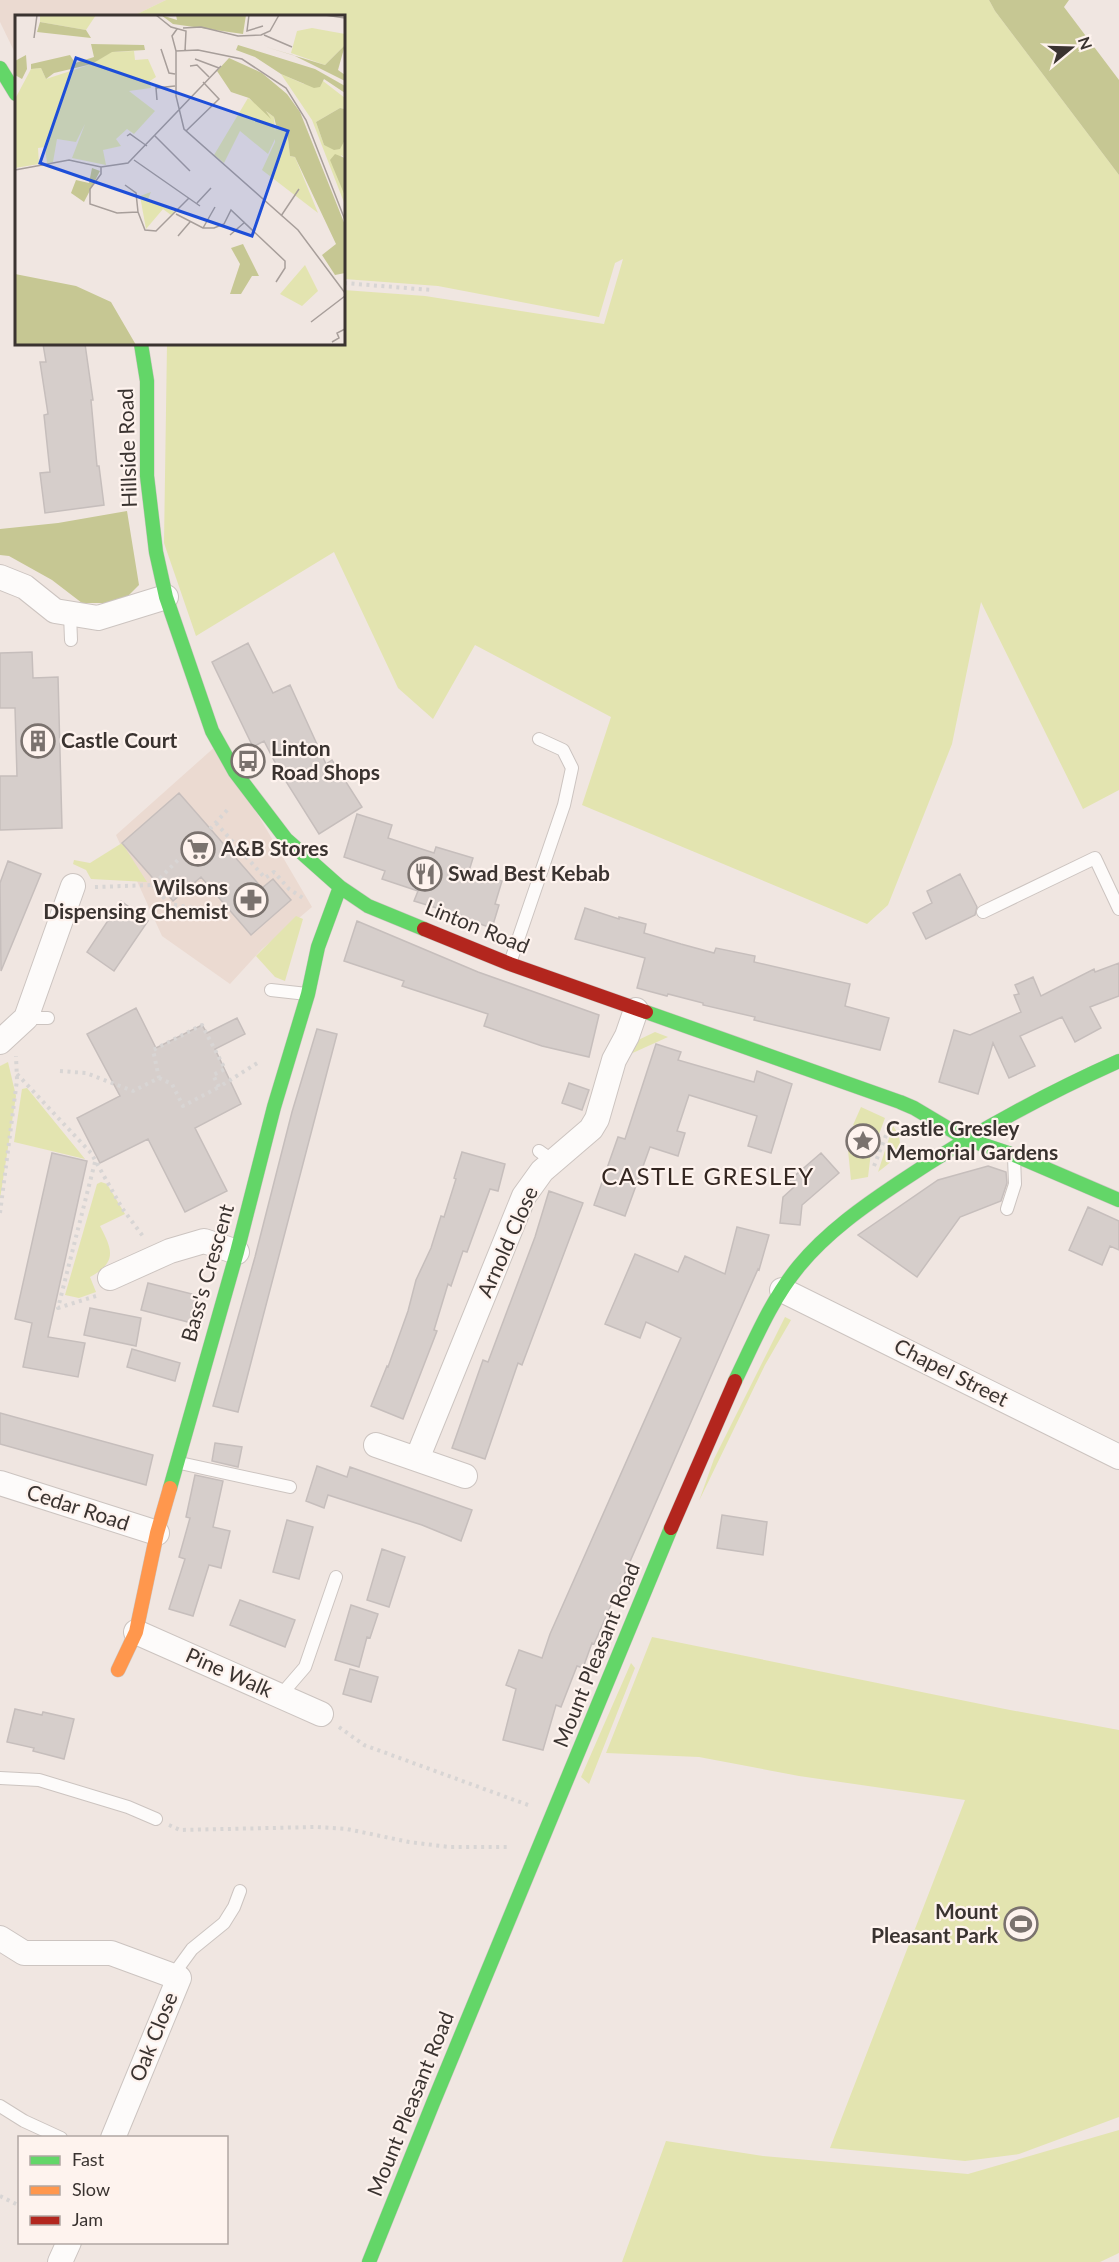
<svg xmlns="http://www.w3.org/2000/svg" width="1119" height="2262" font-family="Lato,sans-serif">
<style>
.built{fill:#ebdad1}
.green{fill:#e3e4b0}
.forest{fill:#c6c793}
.building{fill:#d6cecb;stroke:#c6bebc;stroke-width:1.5}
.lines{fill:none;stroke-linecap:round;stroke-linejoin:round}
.lane-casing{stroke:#ccc4c0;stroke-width:14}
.street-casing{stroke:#ccc4c0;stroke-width:26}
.fast-casing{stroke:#ccc4c0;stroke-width:15}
.slow-casing{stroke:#ccc4c0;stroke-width:15}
.jam-casing{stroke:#ccc4c0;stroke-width:15}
.path{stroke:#d8d5d4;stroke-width:4;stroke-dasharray:3 4.5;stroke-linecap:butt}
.lane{stroke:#fdfbfa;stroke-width:12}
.street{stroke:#fdfbfa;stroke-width:24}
.fast{stroke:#63d668;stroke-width:14}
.slow{stroke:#ff974d;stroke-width:14}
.jam{stroke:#b3261e;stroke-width:14}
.labels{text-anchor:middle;stroke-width:4.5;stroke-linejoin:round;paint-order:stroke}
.street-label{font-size:21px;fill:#3a3330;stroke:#fef3ee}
.poi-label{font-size:21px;font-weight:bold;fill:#3a3330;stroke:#fef3ee;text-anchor:start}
.quarter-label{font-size:24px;letter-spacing:1.5px;fill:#332620;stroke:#fef3ee}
.inset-road{fill:none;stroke:#a79e9a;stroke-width:1.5}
.view{fill:#1d4ed8;fill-opacity:0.15;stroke:#1d4ed8;stroke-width:3}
.inset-edge{fill:none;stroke:#3a3330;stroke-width:3}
</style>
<rect width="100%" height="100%" fill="#f0e6e1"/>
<path class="built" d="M0,0H166L133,16H16V55L0,22Z
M217,745L312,907L262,949L230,984L162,936L116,835Z"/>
<path class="green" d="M166,0H989L995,11L1119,175V790L1083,809L981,602L952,744L888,905L867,924L582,805L611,717L475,645L433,719L398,688L334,552L196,636L164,543L167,344H344V290L425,296L604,324L623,259L615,263L599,317L438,286L344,279V16H133Z
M122,843L147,882L91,879L86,870L73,864L74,860L90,863Z
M296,916L303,919L285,981L275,977L256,956Z
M655,1032L668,1037L626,1056L634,1042Z
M8,1062L16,1096L0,1199V1066Z
M27,1088L85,1159L14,1142L22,1089Z
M861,1107L885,1118L878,1137L866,1134L853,1125Z
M893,1126C909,1148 895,1159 878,1172Z
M848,1150L871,1152L868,1177L851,1180Z
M101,1182L107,1184L125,1214L100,1226C112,1249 118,1262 90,1277L96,1292L79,1298L65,1295L97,1184Z
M785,1317L791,1320L765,1365L699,1501L714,1459Z
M652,1637L1005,1709L1119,1730V2117L1019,2154L965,2161L830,2148L965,1800L799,1776L699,1757L606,1753Z
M631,1663L635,1668L589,1784L581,1777Z
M1119,2130V2253L1100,2262H622L666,2141L763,2156L968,2174Z"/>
<path class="forest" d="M989,0H1069L1064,7L1119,80V175L995,11Z
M127,511L139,585L121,603H82L52,580L9,556L0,555V529L58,523Z"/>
<path class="building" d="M43,344H85L93,400H91L97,466H99L104,505L45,513L40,473L50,472L44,415L48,414L40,362H46Z
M248,643L273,693L290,685L326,764L332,760L362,807L319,834L280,772L264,741L253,747L212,662Z
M32,652L33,678L58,677L62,828L0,830V776H17L15,708H0V653Z
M179,793L262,888L273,879L291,900L251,935L201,877L173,901L122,843Z
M357,814L392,825L388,838L434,853L436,847L473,858L469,871L502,881L495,904L499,905L492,928L465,919L466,917L414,901L418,891L382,879L385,871L344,857Z
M8,861L41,874L1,971L0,883Z
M960,874L977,907L975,915L926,939L913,913L932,903L927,891Z
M121,901L148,921L114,971L87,952Z
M585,908L619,919V917L646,924L644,933L681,944L714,953L716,948L755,956L754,962L850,984L845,1006L889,1018L880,1050L754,1020L755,1017L703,1005V1003L668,994L667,996L637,988L645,958L575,939Z
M357,921L478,972L599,1015L589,1057L542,1046L484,1026L488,1014L402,986L404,981L344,961Z
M1119,963V996L1090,1007L1101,1028L1075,1042L1062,1017L1020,1036L1035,1066L1009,1078L993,1043L978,1094L939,1082L954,1030L970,1035L1021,1012L1014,995L1019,994L1015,985L1033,977L1041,996L1094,969L1095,972Z
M136,1008L156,1048L202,1025L207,1033L237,1018L245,1034L215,1049L241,1104L195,1128L227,1191L185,1212L148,1139L100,1163L77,1118L120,1096L87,1034Z
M317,1029L337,1034L238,1412L213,1406L255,1257L292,1112Z
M656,1044L681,1052L678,1060L754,1082L757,1071L792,1084L771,1153L748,1146L757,1116L689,1095L677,1131L685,1133L678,1156L650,1147L625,1216L594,1205L618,1137L625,1139Z
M569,1083L589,1090L582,1110L562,1103Z
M462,1152L505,1164L498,1191L490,1189L467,1252L463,1251L451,1286L448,1284L434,1330L437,1331L403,1419L371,1406L387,1366L388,1367L408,1311L416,1280L431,1248L441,1216L444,1217L456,1179L454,1178Z
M52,1153L87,1161L48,1337L85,1343L78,1377L23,1367L32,1323L15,1319Z
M821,1153L839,1173L802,1205L800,1225L780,1223L783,1197L794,1187L790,1180Z
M988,1166L1006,1172L1007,1183L1001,1201L960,1217L917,1277L858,1235L938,1180Z
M549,1191L583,1203L522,1365L518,1363L485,1459L452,1448L483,1360L488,1362L535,1237Z
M1088,1207L1119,1221V1250L1110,1246L1102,1265L1069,1250Z
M737,1227L769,1235L759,1270L758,1269L714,1369L594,1644L592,1643L583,1668L577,1666L561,1707L556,1705L543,1750L503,1740L516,1689L506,1685L519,1650L542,1658L550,1634L681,1338L646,1322L640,1338L605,1324L635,1254L678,1272L685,1256L725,1274Z
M148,1283L200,1296L192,1323L141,1310Z
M90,1308L141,1318L136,1346L84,1335Z
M132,1349L180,1363L175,1381L127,1367Z
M0,1413L153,1455L146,1485L0,1444Z
M215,1443L242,1447L238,1467L212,1461Z
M317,1466L347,1477L350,1467L472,1510L461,1541L422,1525L328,1495L324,1508L306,1501Z
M195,1475L223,1481L213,1527L230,1531L221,1568L209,1565L193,1616L169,1609L185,1559L179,1557L190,1518L186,1517Z
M722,1515L767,1522L763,1555L717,1548Z
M287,1520L313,1527L299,1579L273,1572Z
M382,1549L405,1557L389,1607L367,1600Z
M240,1600L295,1620L285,1647L230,1625Z
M351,1605L378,1614L370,1638L367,1637L359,1667L335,1660Z
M350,1669L378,1677L371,1702L343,1694Z
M15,1709L42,1715L43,1712L74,1719L64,1759L33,1751L34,1748L7,1742Z"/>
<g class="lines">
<defs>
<path id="lane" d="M70,614L71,640
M983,912L1095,858L1119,909
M510,963L564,805L572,768L563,750L539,739
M271,990L307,994
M26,1018H48
M539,1151L553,1161
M1007,1209L1015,1184L1014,1157
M180,1463L290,1487
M280,1696L305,1667L336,1577
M0,1778L39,1780L128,1807L156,1819
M173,1975L192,1949L224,1923L234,1907L240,1891
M0,2106L24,2121L61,2138"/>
<path id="street" d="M0,577L25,587L55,611L98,618L166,597
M0,1042L26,1018L73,886
M110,1278L170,1251L204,1241L237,1252
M782,1290L1119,1457
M376,1445L465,1476
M417,1459L524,1196L542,1171L591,1129L597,1119L614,1060L627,1036L636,1010
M0,1483L157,1533
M136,1632L321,1714
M0,1938L24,1953H111L179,1978L113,2138
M60,2262L69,2242"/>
<path id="fast" d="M0,68L16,94
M141,344L147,381V476L156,552L166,597L212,731L235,772L286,839L340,887L368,906L424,929
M646,1012L900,1102L914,1108L966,1139L1014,1155L1119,1200
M735,1381C754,1342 771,1300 799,1266C827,1232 864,1206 900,1182C970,1135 1043,1095 1119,1061
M170,1488L237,1252L274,1107L308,994L318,947L340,887
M369,2262L433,2103L671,1528"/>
<path id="slow" d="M118,1670L136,1632L157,1533L170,1488"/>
<path id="jam" d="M424,929L510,964L646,1012
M671,1528L735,1381"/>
</defs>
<use href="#lane" class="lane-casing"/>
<use href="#street" class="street-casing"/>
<use href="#fast" class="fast-casing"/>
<use href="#slow" class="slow-casing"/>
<use href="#jam" class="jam-casing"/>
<path class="path" d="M344,283L431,290
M216,823L265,878L274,872L289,889L306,900
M210,829L230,807
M153,885L169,904L194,908
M95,887L153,885L179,859
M60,1071L86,1073L133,1091L159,1078L153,1050L202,1025L225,1069L213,1075L219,1087L259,1062
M17,1074L91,1153L122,1208L145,1239
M159,1078L172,1084L183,1106L219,1087
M866,1144L881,1147
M95,1162L58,1308L96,1296
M874,1166L890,1125
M0,1213L17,1080L16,1056
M339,1727L364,1745L528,1805
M169,1825L180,1830L316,1827L347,1829L409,1842L449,1847H510
M0,2196L20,2206"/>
<use href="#lane" class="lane"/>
<use href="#street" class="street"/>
<use href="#fast" class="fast"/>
<use href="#slow" class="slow"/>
<use href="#jam" class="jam"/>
</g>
<defs>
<symbol id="building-ring" viewBox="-11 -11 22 22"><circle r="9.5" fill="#fef3ee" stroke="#7a726e" stroke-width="1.5"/><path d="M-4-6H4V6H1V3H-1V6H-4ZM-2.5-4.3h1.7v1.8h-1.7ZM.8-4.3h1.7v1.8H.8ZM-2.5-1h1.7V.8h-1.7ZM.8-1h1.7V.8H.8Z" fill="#7a726e"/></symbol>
<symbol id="bus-ring" viewBox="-11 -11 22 22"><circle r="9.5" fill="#fef3ee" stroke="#7a726e" stroke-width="1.5"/><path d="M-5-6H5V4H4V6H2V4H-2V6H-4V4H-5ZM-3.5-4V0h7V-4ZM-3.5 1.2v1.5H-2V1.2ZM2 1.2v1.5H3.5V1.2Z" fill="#7a726e"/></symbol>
<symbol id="supermarket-ring" viewBox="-11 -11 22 22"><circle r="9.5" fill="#fef3ee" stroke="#7a726e" stroke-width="1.5"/><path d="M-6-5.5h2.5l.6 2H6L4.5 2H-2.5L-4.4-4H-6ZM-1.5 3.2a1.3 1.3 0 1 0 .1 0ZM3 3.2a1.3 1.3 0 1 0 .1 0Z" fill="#7a726e"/></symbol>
<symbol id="restaurant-ring" viewBox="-11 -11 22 22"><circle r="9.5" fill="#fef3ee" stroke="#7a726e" stroke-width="1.5"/><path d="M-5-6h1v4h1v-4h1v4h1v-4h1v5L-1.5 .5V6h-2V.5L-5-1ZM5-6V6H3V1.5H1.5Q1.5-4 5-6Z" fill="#7a726e"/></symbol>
<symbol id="pharmacy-ring" viewBox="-11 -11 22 22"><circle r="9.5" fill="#fef3ee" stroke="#7a726e" stroke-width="1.5"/><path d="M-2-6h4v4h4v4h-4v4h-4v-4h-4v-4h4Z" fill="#7a726e"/></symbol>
<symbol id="sight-ring" viewBox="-11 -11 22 22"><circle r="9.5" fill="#fef3ee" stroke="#7a726e" stroke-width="1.5"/><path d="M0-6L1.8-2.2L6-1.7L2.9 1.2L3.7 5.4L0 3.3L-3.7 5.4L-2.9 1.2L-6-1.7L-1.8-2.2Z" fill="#7a726e"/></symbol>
<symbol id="stadium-ring" viewBox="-11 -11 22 22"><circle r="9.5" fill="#fef3ee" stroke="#7a726e" stroke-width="1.5"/><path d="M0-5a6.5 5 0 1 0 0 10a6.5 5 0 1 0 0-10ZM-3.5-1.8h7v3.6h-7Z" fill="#7a726e"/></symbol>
</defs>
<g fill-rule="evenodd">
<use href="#building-ring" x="19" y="722" width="38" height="38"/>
<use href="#bus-ring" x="229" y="742" width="38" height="38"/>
<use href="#supermarket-ring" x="179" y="830" width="38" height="38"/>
<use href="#restaurant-ring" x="406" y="855" width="38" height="38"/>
<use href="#pharmacy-ring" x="232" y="881" width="38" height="38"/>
<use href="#sight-ring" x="844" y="1122" width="38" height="38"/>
<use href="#stadium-ring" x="1002" y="1905" width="38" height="38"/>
</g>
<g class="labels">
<g class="street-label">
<text transform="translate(128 448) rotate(-92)" y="7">Hillside Road</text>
<text transform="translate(477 927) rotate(22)" y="7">Linton Road</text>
<text transform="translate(508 1242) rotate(-66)" y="7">Arnold Close</text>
<text transform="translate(208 1273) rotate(-74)" y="7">Bass's Crescent</text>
<text transform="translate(951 1373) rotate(27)" y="7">Chapel Street</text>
<text transform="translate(78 1508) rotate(18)" y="7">Cedar Road</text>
<text transform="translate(597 1655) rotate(-68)" y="7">Mount Pleasant Road</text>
<text transform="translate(229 1673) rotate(24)" y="7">Pine Walk</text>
<text transform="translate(154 2037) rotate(-68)" y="7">Oak Close</text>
<text transform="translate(411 2104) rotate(-68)" y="7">Mount Pleasant Road</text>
</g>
<g class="poi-label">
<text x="61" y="748">Castle Court</text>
<text x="271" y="756">Linton<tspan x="271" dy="24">Road Shops</tspan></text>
<text x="221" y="856">A&amp;B Stores</text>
<text x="448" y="881">Swad Best Kebab</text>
<text x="228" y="895" text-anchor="end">Wilsons<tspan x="228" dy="24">Dispensing Chemist</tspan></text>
<text x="886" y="1136">Castle Gresley<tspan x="886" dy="24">Memorial Gardens</tspan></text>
<text x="998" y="1919" text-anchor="end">Mount<tspan x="998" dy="24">Pleasant Park</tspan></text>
</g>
<g class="quarter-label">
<text x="708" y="1185">CASTLE GRESLEY</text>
</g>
</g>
<g transform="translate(15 15)">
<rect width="330" height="330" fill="#f0e6e1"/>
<path d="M25,0H81L71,15L25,7ZM297,13L330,19V30L310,50L276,38L282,16ZM119,36L120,45L133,44L141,62L135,66L136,73L114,76L140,96L119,119L112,114L101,124L106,131L88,135L91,150L57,143L70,109L61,127L42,124L38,147L32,148L30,132L23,133L24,149L0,153V84L16,54L26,53L31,64L77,49L96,37ZM266,59L289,69L308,66L330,83V94L325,93L301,107L309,130L324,134L330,125V143L326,140L330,190L297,105ZM233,83L259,102L260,116L261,110L272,115L275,141L280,142L303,198L247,155L260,127V124L253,139L225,116L209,148L199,140ZM136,177L133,184L160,197L156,200L148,194L131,214L125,181ZM290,250L303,276L287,291L265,279Z" fill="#e3e4b0"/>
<path d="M146,0L162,5L161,0H231L228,19L158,9ZM25,7L71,15L76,23L22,17ZM76,29L129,30L130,35L97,37L77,49L39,58L31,64L26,53L16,54V49L55,40L60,48L79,42ZM223,30L300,54L330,71V78L309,64L305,72L299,73L266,59L240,42L221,35ZM330,30L323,55L330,60V66L278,40L251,32L310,50ZM11,40L12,54L7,64L0,60V46ZM214,43L247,58L272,79L285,97L330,210V258L320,260L307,240L321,229L280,142L275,141L272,115L261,110L259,102L251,96L256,104L234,83L216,77L202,56ZM325,93L330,94V125L325,134L319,135L309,130L301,107ZM320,139L330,143V181L315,145ZM77,153L85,156L69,187L56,178L61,165L74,168ZM228,229L244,261H237L226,279H215L225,249L216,233ZM0,259L61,271L96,287L121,330H0Z" fill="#c6c793"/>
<path class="inset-road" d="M141,0L156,12L171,16L170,36M234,0L232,16L248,11M310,0L330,3M168,13L186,12L223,21L246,20L255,16L264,0M162,14L157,21L161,36L183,35L227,44L271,73L291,105L330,205M249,20L277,32M19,23L22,0M146,34L154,58L160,59M161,36V81L169,114L283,215L330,278M180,44L204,53M175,51L182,50L194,62M142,85L141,73L160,71M171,116L204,84L188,67M112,121L115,119L132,131M140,121L175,156M119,145L185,191M86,152V159L75,174V189L102,198L123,197M0,155L54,145L86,152L113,148L206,51M110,170L121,178L123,197M182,188L196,173M123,197L130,215L141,216L174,183M161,199L188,213H199L209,209L216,195L270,246V253L261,267M266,201L284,174M188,213L200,192M215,220L230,207M163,221L175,207M296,307L330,281M317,327L324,323L322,318L330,314"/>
<path class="view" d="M61,43L273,116L237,221L25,148Z"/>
<rect width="330" height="330" class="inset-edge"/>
</g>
<rect x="18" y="2136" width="210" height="108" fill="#fef3ee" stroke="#b0a6a2" stroke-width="1.5"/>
<rect x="30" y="2156" width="30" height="9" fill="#63d668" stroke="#b0a6a2" stroke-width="1.5"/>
<text x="72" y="2166" font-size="18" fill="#3a3330">Fast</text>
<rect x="30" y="2186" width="30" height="9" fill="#ff974d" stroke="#b0a6a2" stroke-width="1.5"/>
<text x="72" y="2196" font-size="18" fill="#3a3330">Slow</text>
<rect x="30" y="2216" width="30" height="9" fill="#b3261e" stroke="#b0a6a2" stroke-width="1.5"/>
<text x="72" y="2226" font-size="18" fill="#3a3330">Jam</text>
<g transform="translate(1071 48) rotate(71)" stroke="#fef3ee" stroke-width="4.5" paint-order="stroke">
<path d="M0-4.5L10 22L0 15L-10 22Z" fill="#3a3330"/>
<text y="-9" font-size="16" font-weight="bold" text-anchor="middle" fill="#3a3330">N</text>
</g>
</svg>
